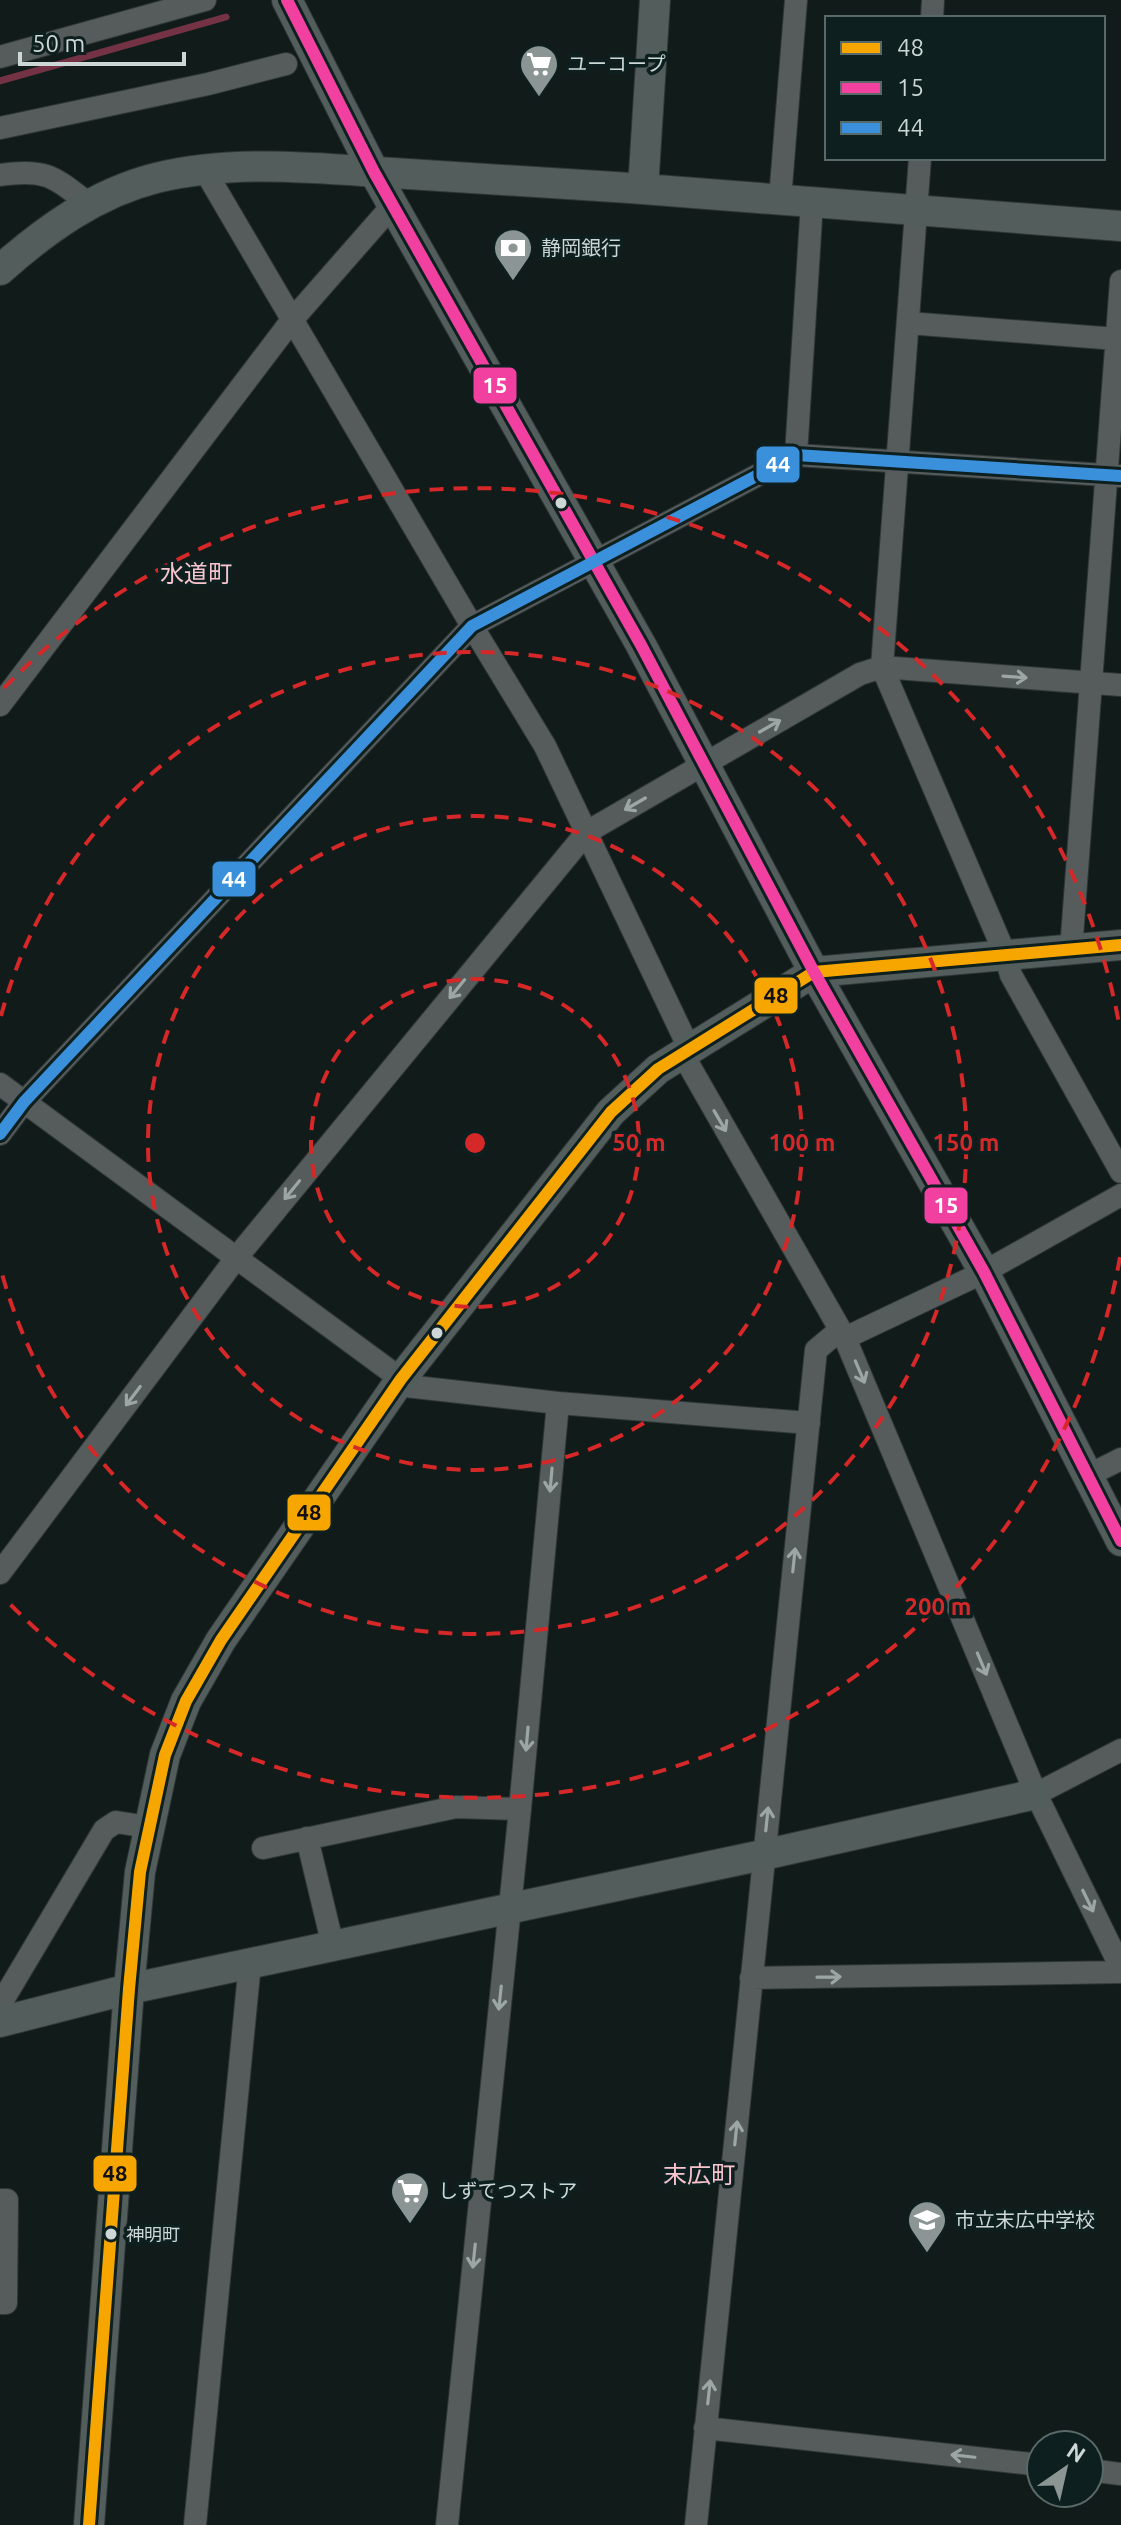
<svg xmlns="http://www.w3.org/2000/svg" width="1121" height="2525" font-family="Ubuntu,'Noto Sans JP',sans-serif">
<style>
.lines{fill:none;stroke-linecap:round;stroke-linejoin:round}
.stream{stroke:#733344;stroke-width:7}
.street-casing{stroke:#303737;stroke-width:24}
.secondary-casing{stroke:#303737;stroke-width:32}
.street{stroke:#555c5b;stroke-width:22}
.secondary{stroke:#525d5c;stroke-width:30}
.bus-1-casing{stroke:#0d1f1e;stroke-width:18}
.bus-2-casing{stroke:#0d1f1e;stroke-width:18}
.bus-3-casing{stroke:#0d1f1e;stroke-width:18}
.bus-1{stroke:#f7a600;stroke-width:12}
.bus-2{stroke:#f240a1;stroke-width:12}
.bus-3{stroke:#3a90db;stroke-width:12}
.oneway{stroke:#9ca6a5}
.ring{fill:none;stroke:#d62828;stroke-width:4;stroke-dasharray:14 10}
.bus-dot{fill:#ccd7d6;stroke:#0d1f1e;stroke-width:3}
.labels{text-anchor:middle;stroke-width:7;stroke-linejoin:round;paint-order:stroke}
.bus-label{font-size:18px;fill:#ccd7d6;stroke:#0d1f1e;text-anchor:start}
.poi-label{font-size:20px;fill:#ccd7d6;stroke:#0d1f1e;text-anchor:start}
.quarter-label{font-size:24px;fill:#f8c4ce;stroke:#0d1f1e}
.centre{fill:#d62828;stroke:#0d1f1e;stroke-width:4}
.ring-label{font-size:24px;text-anchor:middle;font-weight:bold;fill:#d62828;stroke:#0d1f1e;stroke-width:7;stroke-linejoin:round;paint-order:stroke}
.line-badge{stroke:#0d1f1e;stroke-width:3}
.badge-label{font-size:22px;text-anchor:middle;font-weight:bold;fill:#fff}
.pale-badge-label{font-size:22px;text-anchor:middle;font-weight:bold;fill:#111}
</style>
<rect width="100%" height="100%" fill="#111b1a"/>
<g class="lines">
<path class="stream" d="M0,81L226,17"/>
<defs>
<path id="street" d="M932,18L933,0
M0,57L205,0
M0,128L208,84L286,64
M920,158L882,667L1005,954L1011,975L1121,1172
M204,169L472,626L545,746L689,1048
M0,175C46,168 54,177 89,204
M780,199L796,0
M908,323L1117,339
M796,455L812,202
M0,705L292,320L392,206
M1071,950L1121,281
M682,1053L845,1338L1036,1794L1121,1968
M0,1084L401,1379
M0,1134L24,1102L472,626L796,455L1121,476
M845,1338L984,1272L1121,1195
M397,1385L558,1403L809,1423
M1087,1476L1121,1459
M0,1573L237,1257L587,832L860,674L882,667L1121,685
M1036,1794L1121,1750
M307,1838L333,1946
M263,1848L456,1807L520,1809
M751,1978L1121,1972
M0,2005L104,1830L116,1822L148,1827
M0,2200H7L6,2303H0
M705,2428L1041,2465
M1089,2470L1121,2474
M195,2525L250,1963
M447,2525L520,1809L558,1403
M696,2525L816,1350L840,1330"/>
<path id="secondary" d="M287,0L374,172L641,645L814,972L984,1272L1121,1541
M643,189L1121,226
M0,270C45,230 96,193 156,178C233,159 316,168 393,173C477,178 560,183 643,189L655,0
M0,2022L129,1989L763,1855L1036,1794
M89,2525L129,1989L140,1872L165,1755L186,1701L221,1640L401,1379L611,1112L658,1069L814,972L1121,945"/>
</defs>
<use href="#street" class="street-casing"/>
<use href="#secondary" class="secondary-casing"/>
<use href="#street" class="street"/>
<use href="#secondary" class="secondary"/>
<defs>
<path id="bus-1" d="M89,2525L129,1989L140,1872L165,1755L186,1701L221,1640L401,1379L611,1112L658,1069L814,972L1121,945"/>
<path id="bus-2" d="M287,0L374,172L641,645L814,972L984,1272L1121,1541"/>
<path id="bus-3" d="M0,1134L24,1102L472,626L796,455L1121,476"/>
</defs>
<use href="#bus-1" class="bus-1-casing"/>
<use href="#bus-2" class="bus-2-casing"/>
<use href="#bus-3" class="bus-3-casing"/>
<use href="#bus-1" class="bus-1"/>
<use href="#bus-2" class="bus-2"/>
<use href="#bus-3" class="bus-3"/>
</g>
<defs><path id="oneway-shaft" d="M-6 0H5M1.5-3L5.5 0L1.5 3" fill="none" stroke-width="1.6" stroke-linecap="round" stroke-linejoin="round" transform="scale(2)"/></defs>
<g class="oneway">
<use href="#oneway-shaft" transform="translate(1015 677) rotate(4)"/>
<use href="#oneway-shaft" transform="translate(770 726) rotate(-30)"/>
<use href="#oneway-shaft" transform="translate(635 804) rotate(150)"/>
<use href="#oneway-shaft" transform="translate(457 989) rotate(129)"/>
<use href="#oneway-shaft" transform="translate(720 1121) rotate(60)"/>
<use href="#oneway-shaft" transform="translate(292 1190) rotate(129)"/>
<use href="#oneway-shaft" transform="translate(860 1372) rotate(67)"/>
<use href="#oneway-shaft" transform="translate(133 1396) rotate(127)"/>
<use href="#oneway-shaft" transform="translate(551 1480) rotate(95)"/>
<use href="#oneway-shaft" transform="translate(794 1560) rotate(-84)"/>
<use href="#oneway-shaft" transform="translate(982 1664) rotate(67)"/>
<use href="#oneway-shaft" transform="translate(527 1739) rotate(95)"/>
<use href="#oneway-shaft" transform="translate(767 1819) rotate(-84)"/>
<use href="#oneway-shaft" transform="translate(1088 1901) rotate(64)"/>
<use href="#oneway-shaft" transform="translate(829 1977) rotate(-1)"/>
<use href="#oneway-shaft" transform="translate(500 1998) rotate(96)"/>
<use href="#oneway-shaft" transform="translate(736 2133) rotate(-84)"/>
<use href="#oneway-shaft" transform="translate(474 2256) rotate(96)"/>
<use href="#oneway-shaft" transform="translate(709 2392) rotate(-84)"/>
<use href="#oneway-shaft" transform="translate(963 2456) rotate(-174)"/>
</g>
<g class="ring">
<circle cx="475" cy="1143" r="164"/>
<circle cx="475" cy="1143" r="327"/>
<path d="M1 1016A491 491 0 1 1 1 1270"/>
<path d="M1120 1257A655 655 0 0 1 4 1598M4 688A655 655 0 0 1 1120 1029"/>
</g>
<defs>
<symbol id="supermarket-pin" viewBox="-11 -11 22 30"><path d="M0 17L-7.5 6A9.5 9.5 0 1 1 7.5 6Z" fill="#8b9594" stroke="#0d1f1e"/><path d="M-6-5.5h2.5l.6 2H6L4.5 2H-2.5L-4.4-4H-6ZM-1.5 3.2a1.3 1.3 0 1 0 .1 0ZM3 3.2a1.3 1.3 0 1 0 .1 0Z" fill="#fff"/></symbol>
<symbol id="bank-pin" viewBox="-11 -11 22 30"><path d="M0 17L-7.5 6A9.5 9.5 0 1 1 7.5 6Z" fill="#8b9594" stroke="#0d1f1e"/><path d="M-6-4H6V4H-6ZM0-2.3a2.3 2.3 0 1 0 0 4.6a2.3 2.3 0 1 0 0-4.6Z" fill="#fff"/></symbol>
<symbol id="school-pin" viewBox="-11 -11 22 30"><path d="M0 17L-7.5 6A9.5 9.5 0 1 1 7.5 6Z" fill="#8b9594" stroke="#0d1f1e"/><path d="M0-5L7-2L0 1L-7-2ZM-4 1L0 2.5L4 1V4Q0 6-4 4Z" fill="#fff"/></symbol>
</defs>
<g fill-rule="evenodd">
<use href="#supermarket-pin" x="517" y="42" width="44" height="60"/>
<use href="#bank-pin" x="491" y="226" width="44" height="60"/>
<use href="#supermarket-pin" x="388" y="2169" width="44" height="60"/>
<use href="#school-pin" x="905" y="2198" width="44" height="60"/>
</g>
<g class="bus-dot">
<circle cx="561" cy="503" r="7"/>
<circle cx="437" cy="1333" r="7"/>
<circle cx="111" cy="2234" r="7"/>
</g>
<g class="labels">
<g class="bus-label">
<text x="126" y="2241">神明町</text>
</g>
<g class="poi-label">
<text x="567" y="71">ユーコープ</text>
<text x="541" y="255">静岡銀行</text>
<text x="438" y="2198">しずてつストア</text>
<text x="955" y="2227">市立末広中学校</text>
</g>
<g class="quarter-label">
<text x="196" y="582">水道町</text>
<text x="699" y="2183">末広町</text>
</g>
</g>
<circle cx="475" cy="1143" r="12" class="centre"/>
<g class="ring-label">
<text x="639" y="1151">50 m</text>
<text x="802" y="1151">100 m</text>
<text x="966" y="1151">150 m</text>
<text x="938" y="1615">200 m</text>
</g>
<g class="line-badge">
<rect x="472" y="366" width="46" height="39" rx="8" fill="#f240a1"/>
<rect x="755" y="445" width="46" height="39" rx="8" fill="#3a90db"/>
<rect x="211" y="860" width="46" height="38" rx="8" fill="#3a90db"/>
<rect x="753" y="976" width="46" height="39" rx="8" fill="#f7a600"/>
<rect x="923" y="1186" width="46" height="39" rx="8" fill="#f240a1"/>
<rect x="286" y="1493" width="46" height="39" rx="8" fill="#f7a600"/>
<rect x="92" y="2154" width="46" height="39" rx="8" fill="#f7a600"/>
</g>
<g class="badge-label">
<text x="495" y="393">15</text>
<text x="778" y="472">44</text>
<text x="234" y="887">44</text>
<text x="946" y="1213">15</text>
</g>
<g class="pale-badge-label">
<text x="776" y="1003">48</text>
<text x="309" y="1520">48</text>
<text x="115" y="2181">48</text>
</g>
<rect x="825" y="16" width="280" height="144" fill="#0d1f1e" stroke="#596968" stroke-width="2"/>
<rect x="841" y="42" width="40" height="12" fill="#f7a600" stroke="#596968" stroke-width="2"/>
<text x="897" y="56" font-size="24" fill="#ccd7d6">48</text>
<rect x="841" y="82" width="40" height="12" fill="#f240a1" stroke="#596968" stroke-width="2"/>
<text x="897" y="96" font-size="24" fill="#ccd7d6">15</text>
<rect x="841" y="122" width="40" height="12" fill="#3a90db" stroke="#596968" stroke-width="2"/>
<text x="897" y="136" font-size="24" fill="#ccd7d6">44</text>
<g transform="translate(1065 2469) rotate(34)"><circle r="38" fill="#0d1f1e" stroke="#596968" stroke-width="2"/>
<path d="M0-6L14 30L0 20L-14 30Z" fill="#8b9594"/>
<text y="-12" font-size="22" font-weight="bold" text-anchor="middle" fill="#ccd7d6">N</text>
</g>
<path d="M20 52v12h164v-12" fill="none" stroke="#ccd7d6" stroke-width="4"/>
<text x="32" y="52" font-size="24" fill="#ccd7d6" stroke="#0d1f1e" stroke-width="6" paint-order="stroke">50 m</text>
</svg>
